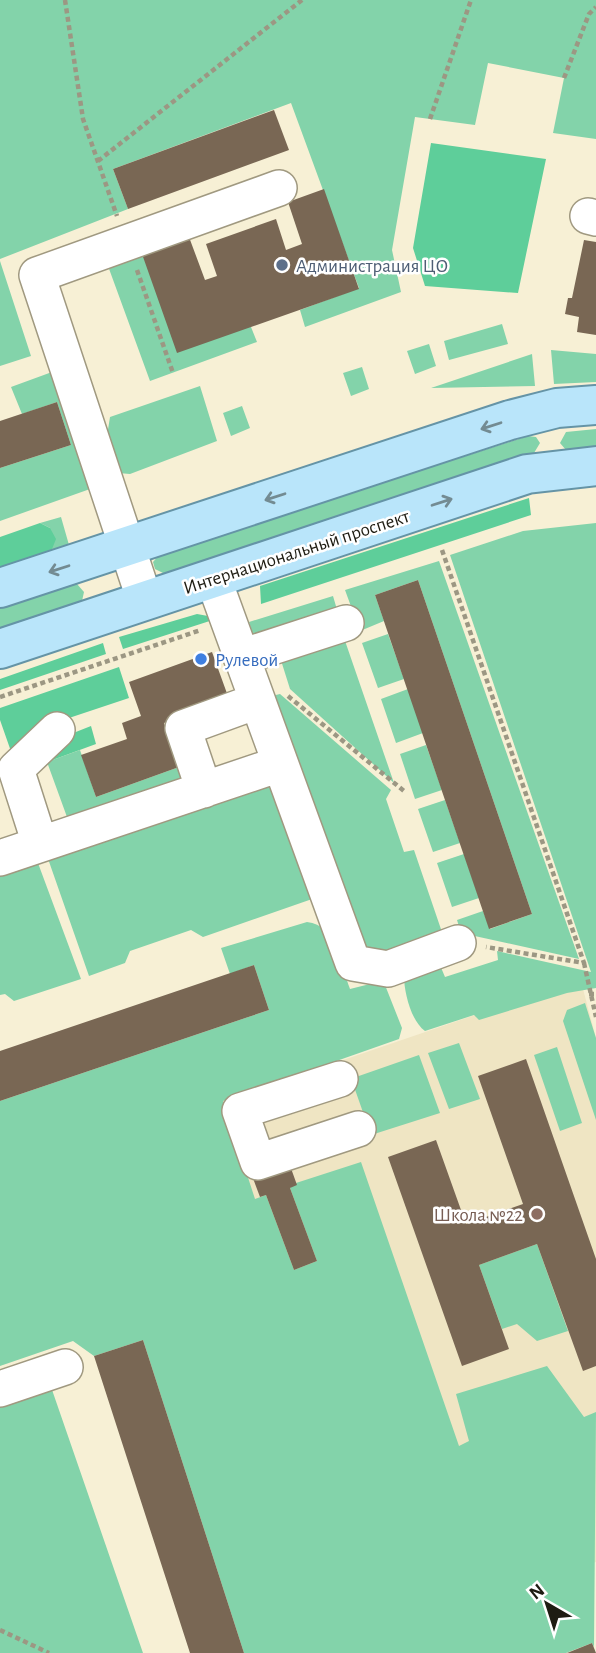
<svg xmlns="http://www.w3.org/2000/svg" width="596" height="1653" font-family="'Alegreya Sans',sans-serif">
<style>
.built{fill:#efe5c3}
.green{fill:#83d3aa}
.forest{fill:#5ece9a}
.building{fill:#796754}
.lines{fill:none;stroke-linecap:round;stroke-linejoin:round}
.minor-casing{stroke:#a09980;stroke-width:38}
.major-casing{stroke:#6594a6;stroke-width:42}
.path{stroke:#9c9783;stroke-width:4.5;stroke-dasharray:5 3.5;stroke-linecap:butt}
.minor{stroke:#fff;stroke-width:35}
.major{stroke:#b9e5fa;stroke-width:38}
.oneway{stroke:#738b92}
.service-dot{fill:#5c6f8a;stroke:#fff;stroke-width:2.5}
.shop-dot{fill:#3f7fe0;stroke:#fff;stroke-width:2.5}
.education-dot{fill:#8d6e63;stroke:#fff;stroke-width:2.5}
.labels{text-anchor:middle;stroke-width:5;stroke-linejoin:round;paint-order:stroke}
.service-label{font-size:19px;fill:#4e5e75;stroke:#fff;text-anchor:start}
.street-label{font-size:19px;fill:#1e1c12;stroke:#fff}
.shop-label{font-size:19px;fill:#366cbe;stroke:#fff;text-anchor:start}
.education-label{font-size:19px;fill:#785e54;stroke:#fff;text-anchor:end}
</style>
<rect width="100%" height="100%" fill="#f7f0d5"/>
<path class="built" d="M583,989L596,1038V1562L338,1653L223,1101L475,1015Z"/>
<path class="green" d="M0,0H596V139L553,133L564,78L488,63L475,125L415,117L392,250L401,292L305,327L300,310L359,288L291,103L113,169L128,209L0,259Z
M142,254L251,327L257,342L150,381L108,266Z
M0,261L31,356L0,366Z
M502,324L508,344L449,360L444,341Z
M429,344L436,366L415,374L407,351Z
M551,350L596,354V382L554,384Z
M532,354L535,386L431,388Z
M362,367L369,389L351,396L343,373Z
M52,372L90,489L0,521V468L71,445L57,402L22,414L11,387Z
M200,386L217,441L130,474L118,473L106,442L110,417Z
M242,406L250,428L231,436L223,413Z
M596,429V449L566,450L560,443L566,432Z
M528,436L536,437L540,443L534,453L165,574L155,569L153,562L160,554Z
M61,517L71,552L50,554V528L40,523Z
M596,523V988L567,993L479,1020L474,1015L425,1031C411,1021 404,992 404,976L437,958L445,977L498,960L497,951L591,972L450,555L523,531Z
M439,561L579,959L461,933L457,920L483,911L490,929L532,914L418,580L375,595L384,621L360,631L345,590Z
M72,583L77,584L84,592L82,601L0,629V606Z
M333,596L338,613L254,638L249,622Z
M388,634L404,679L378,688L362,643Z
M343,635L394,783L290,689L279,654Z
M408,689L423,733L396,743L381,699Z
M280,694L391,790L386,799L404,852L414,850L445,941L367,960L263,698Z
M426,745L442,790L415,799L400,754Z
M80,750L96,797L179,767L186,789L71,828L47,762Z
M274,775L315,898L203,937L191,930L130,951L125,963L89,976L46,853Z
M445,800L460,843L433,852L418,809Z
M464,854L479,898L452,907L437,863Z
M35,855L81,979L14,1001L5,994L0,995V866Z
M307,922C337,925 341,965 350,989L378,982L385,985L402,1028L399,1039L223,1101L255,1199L266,1195L294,1270L317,1261L290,1188L296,1183L361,1162L459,1446L469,1441L456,1394L547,1366L584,1417L596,1412L594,1647L592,1643L566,1653H244L143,1340L94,1356L73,1341L0,1366V1101L269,1010L254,965L230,974L221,948Z
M585,1003L596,1038V1120L563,1021L567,1010Z
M459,1043L480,1099L449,1109L428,1053Z
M557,1047L582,1123L560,1131L534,1055Z
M419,1055L440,1113L371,1135L352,1081L356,1077Z
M537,1244L568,1331L537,1341L517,1324L502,1329L479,1265Z
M50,1384L143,1653H0V1402Z"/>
<path class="forest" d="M431,143L546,159L518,293L425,286L413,248Z
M529,498L531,515L261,604L260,586Z
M40,523L50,528L56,539L50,554L0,576V537Z
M197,614L219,618L123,649L119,637Z
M103,643L106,654L0,690V679Z
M119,667L129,698L51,724L14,760L0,720V708Z
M91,726L96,744L47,762L58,739Z"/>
<path class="building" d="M274,110L289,150L128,209L113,169Z
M324,189L359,289L177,353L142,254L189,237L205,280L217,276L206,244L276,219L286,250L302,244L288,202Z
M584,240L596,242V335L577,332L579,317L565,314L568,298H572Z
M57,402L71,445L0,468V421Z
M418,580L532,914L489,929L375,595Z
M212,652L229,699L164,723L179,767L96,797L81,755L127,739L122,723L141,716L129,682Z
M254,965L269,1010L0,1101V1051Z
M526,1059L596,1259V1366L583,1371L537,1244L479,1265L509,1349L462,1366L388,1157L436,1140L466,1224L523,1204L478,1076Z
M288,1160L297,1185L290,1188L317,1261L294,1270L266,1195L260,1197L251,1173Z
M143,1340L244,1653H190L94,1356Z
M592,1643L596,1653H567Z"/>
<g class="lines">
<defs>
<path id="minor" d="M588,216L596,218
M213,578L353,963L388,969L458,943
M145,601L37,275L279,188
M241,657L346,623
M204,790L183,728L257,701
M40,844L16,769L57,730
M0,858L280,764
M340,1079L240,1111L258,1162L358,1129
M0,1389L65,1367"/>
<path id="major" d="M0,588L510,420L557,408L596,405
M0,649L527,474L596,466"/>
</defs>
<use href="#minor" class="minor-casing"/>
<use href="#major" class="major-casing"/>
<path class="path" d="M65,0L83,119L117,216
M564,78L589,14L596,7
M430,119L471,0
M98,161L302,0
M137,270L173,373
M442,550L584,963L486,947
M288,696L404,791
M0,697L201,630
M584,963L596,1017
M589,994H596
M0,1630L49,1653"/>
<use href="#minor" class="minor"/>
<use href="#major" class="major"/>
</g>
<defs><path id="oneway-shaft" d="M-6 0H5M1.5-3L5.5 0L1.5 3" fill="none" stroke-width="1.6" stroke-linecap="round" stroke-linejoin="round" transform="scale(1.75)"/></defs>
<g class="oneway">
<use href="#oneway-shaft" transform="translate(491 426) rotate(162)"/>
<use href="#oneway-shaft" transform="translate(275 497) rotate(162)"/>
<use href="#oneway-shaft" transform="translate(442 502) rotate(-18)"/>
<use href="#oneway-shaft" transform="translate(59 569) rotate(162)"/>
</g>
<circle class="service-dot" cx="282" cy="265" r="7"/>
<circle class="shop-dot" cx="201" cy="659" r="7"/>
<circle class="education-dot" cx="537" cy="1214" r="7"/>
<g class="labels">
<g class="service-label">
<text x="296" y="272">Администрация ЦО</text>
</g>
<g class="street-label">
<text transform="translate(296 551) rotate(-18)" y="7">Интернациональный проспект</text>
</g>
<g class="shop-label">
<text x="215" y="666">Рулевой</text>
</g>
<g class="education-label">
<text x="523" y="1221">Школа №22</text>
</g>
</g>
<g transform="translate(547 1604) rotate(321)" stroke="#ffffff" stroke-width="5" paint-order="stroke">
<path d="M0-5L12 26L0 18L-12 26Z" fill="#1e1c12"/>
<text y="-10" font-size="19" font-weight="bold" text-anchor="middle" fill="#1e1c12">N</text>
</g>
</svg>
